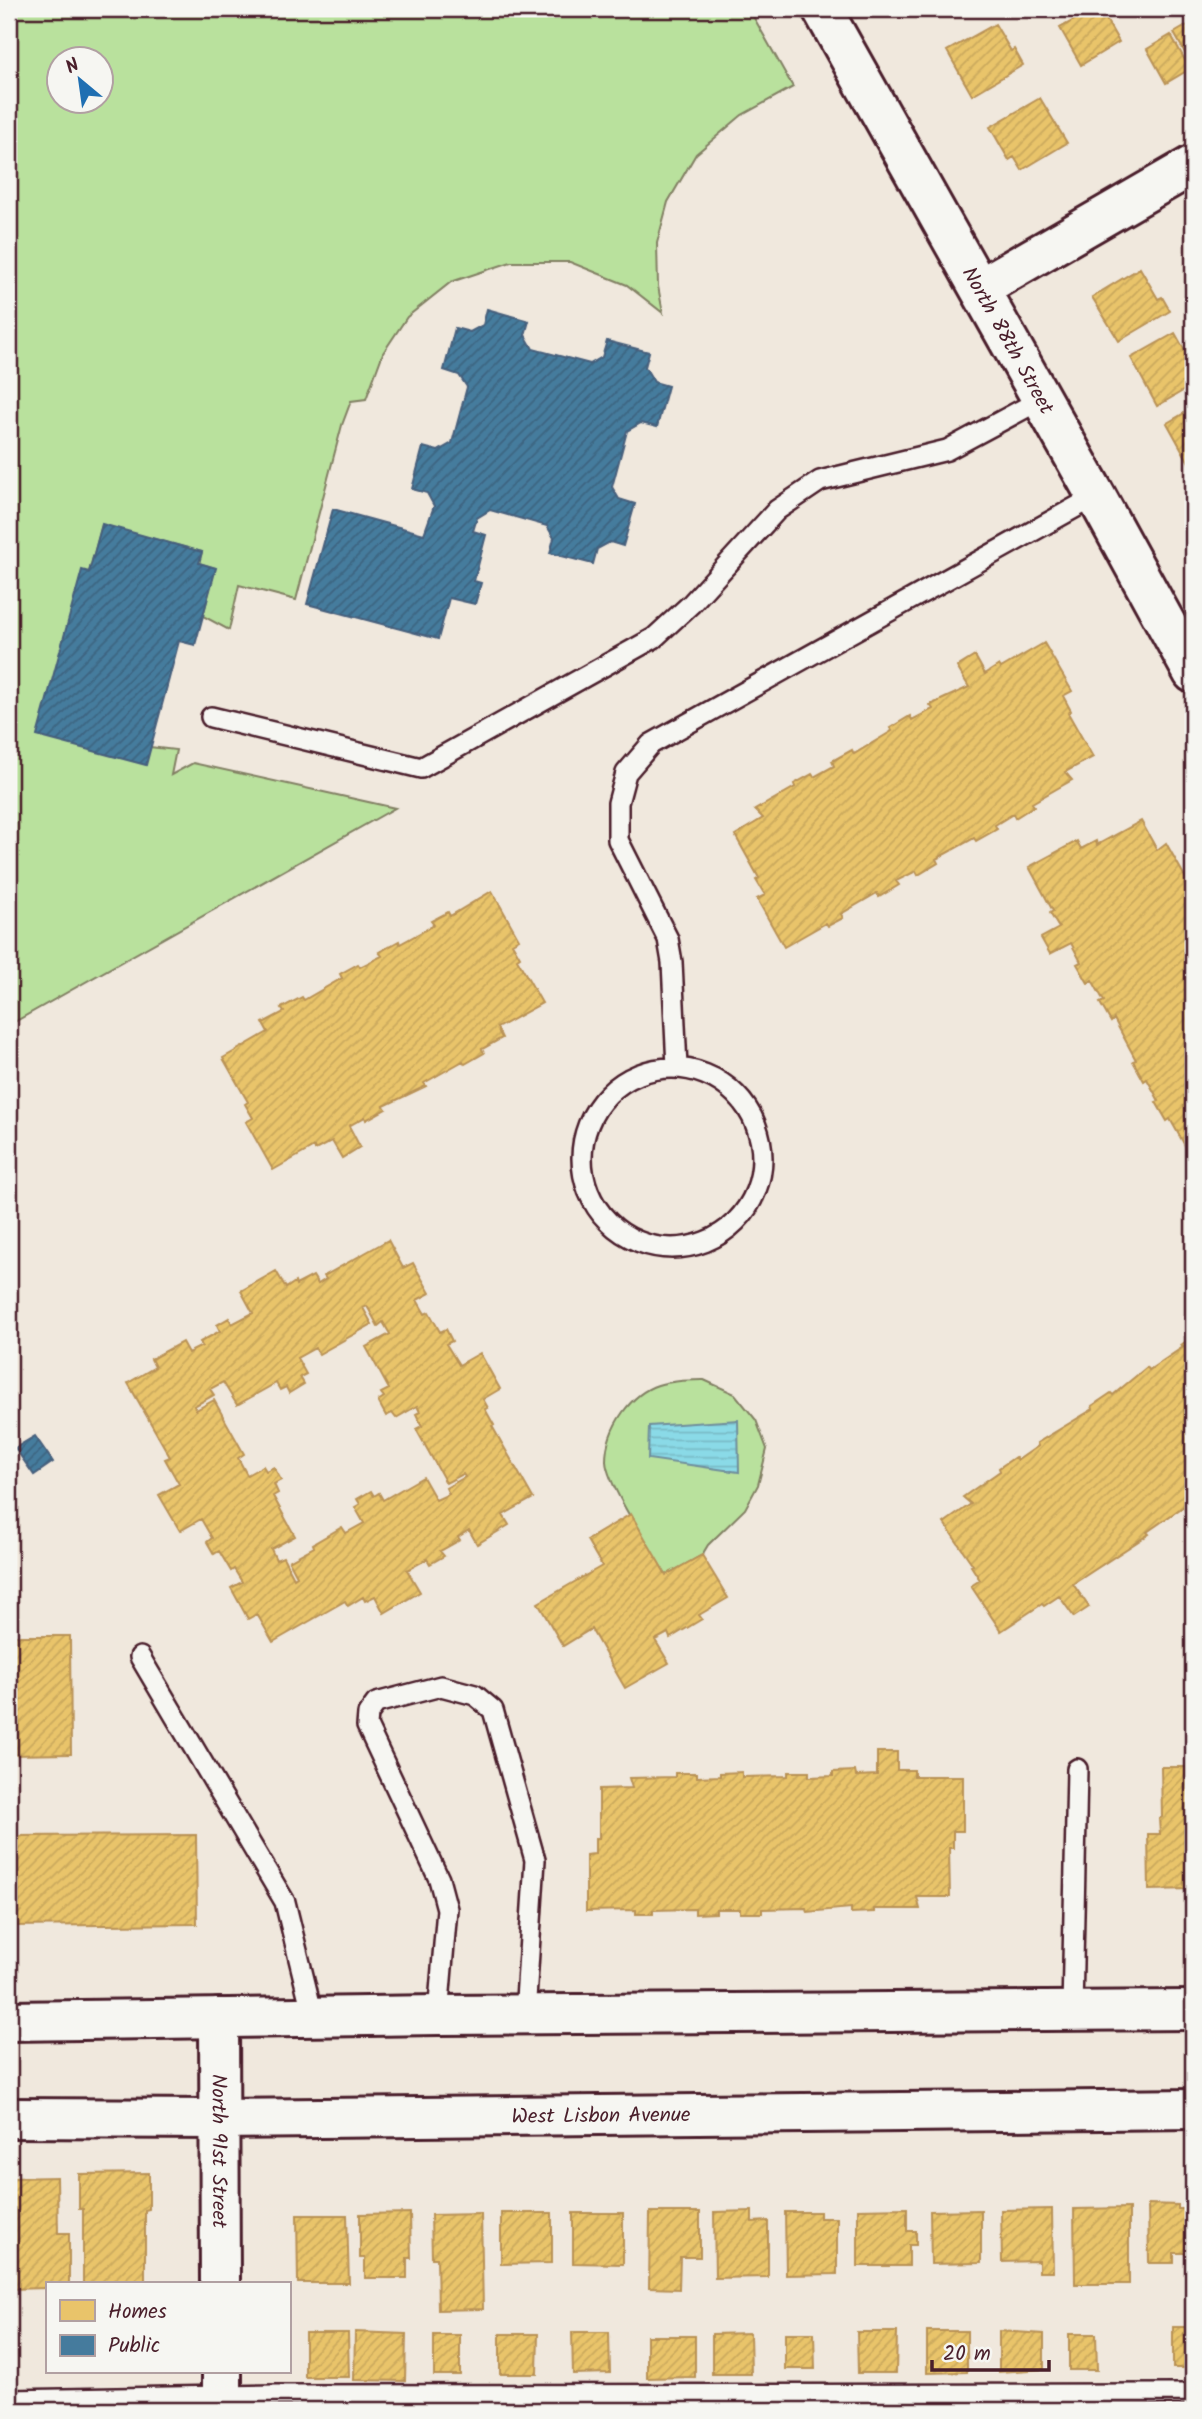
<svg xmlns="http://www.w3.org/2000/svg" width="1202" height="2419" font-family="Kalam,sans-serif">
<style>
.green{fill:#b9e19d;stroke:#828064;stroke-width:2;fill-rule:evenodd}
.water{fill:url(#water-rules);stroke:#708f9c;stroke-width:2}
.homes{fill:url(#homes-hatch);stroke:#b99257;stroke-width:2;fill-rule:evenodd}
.public{fill:url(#public-hatch);stroke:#465f7b;stroke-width:2}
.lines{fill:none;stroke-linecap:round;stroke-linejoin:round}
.lane-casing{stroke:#4a1f2b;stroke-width:24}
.street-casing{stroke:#4a1f2b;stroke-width:44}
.secondary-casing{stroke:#4a1f2b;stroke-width:44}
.lane{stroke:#f6f6f2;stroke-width:19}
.street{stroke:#f6f6f2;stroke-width:38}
.secondary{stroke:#f6f6f2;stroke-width:38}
.labels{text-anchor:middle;stroke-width:7;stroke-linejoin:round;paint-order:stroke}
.street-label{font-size:21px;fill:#4a1f2b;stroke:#f6f6f2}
</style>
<defs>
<pattern id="water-rules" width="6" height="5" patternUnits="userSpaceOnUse" patternTransform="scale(1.75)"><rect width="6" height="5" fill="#8adae7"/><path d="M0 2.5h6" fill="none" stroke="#79bbc6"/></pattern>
<pattern id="homes-hatch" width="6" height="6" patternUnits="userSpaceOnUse" patternTransform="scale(1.75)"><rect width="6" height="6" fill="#e9c46a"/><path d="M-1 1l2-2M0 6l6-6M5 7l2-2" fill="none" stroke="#c9a85c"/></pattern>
<pattern id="public-hatch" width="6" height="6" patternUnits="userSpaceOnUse" patternTransform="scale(1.75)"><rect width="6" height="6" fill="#457b9d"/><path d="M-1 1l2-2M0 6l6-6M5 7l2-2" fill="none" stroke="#3c6480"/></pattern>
</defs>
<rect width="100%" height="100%" fill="#f0e8dd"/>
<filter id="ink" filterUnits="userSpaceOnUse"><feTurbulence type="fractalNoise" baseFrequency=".0143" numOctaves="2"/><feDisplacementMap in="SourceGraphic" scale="14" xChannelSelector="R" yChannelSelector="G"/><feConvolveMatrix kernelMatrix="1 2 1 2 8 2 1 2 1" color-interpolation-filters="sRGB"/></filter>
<g filter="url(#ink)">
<path class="green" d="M9,9H749L793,87L742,115L696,154L668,202L657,243L658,286L663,313L627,285L570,262H511L451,282L407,317L383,353L366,399L351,401L342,425L296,600L239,585L229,630L203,616L215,568L199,563L202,552L102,525L89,572L150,747L176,750L171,775L193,763L395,808L9,1025ZM60,60H102V102H60Z
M704,1380L735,1394L756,1420L767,1449L758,1485L745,1509L708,1545L702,1555L666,1575C652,1552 607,1485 606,1461C606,1443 613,1426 623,1412C646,1381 668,1381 704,1380Z"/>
<path class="water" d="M738,1420L739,1472L648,1459L649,1426Z"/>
<path class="homes" d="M1094,9H1100L1119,42L1081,65L1060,28Z
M1193,22V67L1174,33Z
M995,24L1011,51L1014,49L1023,65L972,95L947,51Z
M1171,35L1190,69L1166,83L1147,49Z
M1040,98L1067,143L1022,170L1014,157L1009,160L990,127Z
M1140,268L1158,299L1162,297L1170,311L1119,341L1092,297Z
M1175,333L1193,365V385L1157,406L1131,358Z
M1193,408V467L1192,468L1167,423Z
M1044,643L1072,691L1063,696L1071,711L1068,713L1093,757L1065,772L1072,780L1032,803L1034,806L1015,818L1013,814L995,825L997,829L976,841L974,838L936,859L938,863L918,875L916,871L896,881L899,885L879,897L877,893L841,914L843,918L828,926L826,923L784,947L757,899L765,895L756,880L759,878L735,835L763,818L755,810L795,787L794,784L812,774L814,777L834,766L832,761L852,750L854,754L892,731L890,728L910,716L912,720L933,709L930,705L969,687L957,667L975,656L985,674L999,665L1001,668Z
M1141,821L1157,850L1166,843L1188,882L1191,880L1193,883L1192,1158L1170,1119L1167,1121L1156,1102L1159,1101L1147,1079L1144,1081L1133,1061L1136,1060L1114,1019L1111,1022L1100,1003L1104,1001L1092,980L1088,983L1077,964L1081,962L1071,943L1050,954L1041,938L1059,928L1050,913L1053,911L1029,867L1077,841L1081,849L1096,841L1097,845Z
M492,891L519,939L512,943L520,957L517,959L542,1003L497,1028L502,1038L482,1049L484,1053L465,1064L463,1061L424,1083L426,1086L384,1106L386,1109L366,1120L365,1117L349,1126L360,1147L342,1158L332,1141L315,1150L314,1147L273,1170L246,1122L253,1118L245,1104L248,1102L223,1058L268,1032L263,1023L284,1012L281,1008L302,997L304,1000L342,978L340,974L358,964L360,967L382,956L379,952L399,941L400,944L434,925L431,921L448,912L450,916Z
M388,1240L403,1268L413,1263L430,1293L417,1300L425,1314L429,1312L440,1332L446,1329L452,1341L446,1344L459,1365L480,1353L500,1389L483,1399L488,1408L485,1409L494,1425L492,1426L533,1498L503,1515L509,1525L477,1544L469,1530L458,1537L460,1540L440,1551L444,1556L430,1564L427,1559L407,1570L420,1592L384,1613L375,1596L365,1601L363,1597L348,1606L345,1601L273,1642L257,1614L248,1619L231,1588L242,1582L234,1569L231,1571L219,1551L214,1554L207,1542L212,1538L201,1519L180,1531L159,1495L179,1484L165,1459L170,1457L128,1383L155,1367L151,1359L182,1342L188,1353L202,1346L200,1342L220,1331L217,1325L229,1318L232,1324L253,1313L241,1291L276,1271L286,1288L295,1282L296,1285L313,1276L318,1284L326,1279L324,1276ZM367,1306L378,1326L383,1322L390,1334L366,1347L389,1389L381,1393L384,1397L378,1401L386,1416L392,1413L396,1418L417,1406L420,1412L416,1414L422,1426L416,1429L446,1483L463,1474L465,1477L446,1488L449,1494L436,1500L423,1477L383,1500L379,1493L374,1496L371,1491L357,1499L360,1504L355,1507L364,1523L346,1533L342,1527L313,1544L314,1547L289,1561L297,1576L294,1578L283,1557L276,1560L271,1549L295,1536L273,1496L278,1493L274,1484L281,1480L274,1467L266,1471L263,1466L247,1475L238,1458L244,1454L214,1400L196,1410L194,1406L214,1395L210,1389L223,1382L237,1405L276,1383L280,1390L286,1387L289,1393L304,1384L300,1377L306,1374L297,1358L315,1348L319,1354L372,1324L363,1308Z
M1193,1336V1504L1185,1510L1183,1507L1147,1532L1149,1534L1073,1584L1089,1607L1074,1617L1059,1596L1044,1606L1042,1604L1001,1631L971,1586L980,1580L971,1566L973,1565L944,1523L971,1504L963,1497L1000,1471L999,1468L1015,1457L1018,1460L1038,1446L1037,1443L1093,1409L1092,1406L1111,1393L1113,1395L1147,1367L1149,1370L1183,1347L1181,1345Z
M631,1514L666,1575L702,1555L728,1598L699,1615L702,1619L670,1638L668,1633L655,1640L669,1663L625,1688L591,1629L563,1646L538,1603L602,1566L587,1540Z
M9,1636H70L71,1754L9,1755Z
M877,1752H897V1770H914V1776H963V1831H953V1848H949L950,1897H917L920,1909H874V1912L851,1913V1908L807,1912L806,1908L762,1909V1913H740V1909H716V1913L695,1914V1909L653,1910V1914H636V1910L586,1911V1855L595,1854V1838H599V1789L632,1788L629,1778L675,1777V1773H697V1777L720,1776V1773L742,1772V1777L788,1776V1772H809V1777L833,1776V1772L855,1771L856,1776L877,1775Z
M1161,1767H1193V1889L1149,1890L1148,1834H1160L1159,1819L1162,1817Z
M196,1835L197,1924L9,1926V1836Z
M149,2173V2209L145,2210V2284H83V2209H79V2174Z
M57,2177L58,2233H69V2284H47V2288L9,2289V2178Z
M1148,2204L1178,2205V2209H1193V2253H1174V2263H1149Z
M907,2208V2231H916V2245H909V2266H858V2209Z
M1129,2208V2284H1075L1074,2209Z
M1052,2209L1053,2272H1039V2261L1002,2262L1001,2210Z
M981,2210V2263L931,2264L930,2211Z
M752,2211V2222L768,2221V2277L715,2278L714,2212Z
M650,2212H700V2257H680L679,2289L649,2288Z
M785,2212H820V2218H837V2274L786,2275Z
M410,2213L411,2258H407V2278H365V2258H360V2214Z
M501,2213H552V2263L501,2264Z
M573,2213H623V2264L573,2263Z
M481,2214L483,2309L438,2310L437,2258H432L431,2215Z
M297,2215H347L349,2283H298Z
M1173,2327H1193V2368H1173Z
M927,2331H967V2372L927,2373Z
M999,2331L1044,2334V2369L999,2372Z
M355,2332L406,2334L405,2381L354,2380Z
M572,2332H609L610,2373L573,2374Z
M857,2332H897L896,2373H858Z
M305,2333H348L349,2377H305Z
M750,2333L751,2374H712V2334Z
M785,2333H814L815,2369H785Z
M500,2334H538L537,2374H500Z
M1069,2334H1096L1097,2370H1069Z
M434,2335H460V2375H434Z
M647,2336H695V2377L647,2378Z"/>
<path class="public" d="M487,309L529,321L525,335L533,349L590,364L602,357L607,341L649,352L645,367L654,382L668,386L657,427L641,423L627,431L612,487L619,499L635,504L623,546L610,542L597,549L593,564L550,553L554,538L547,526L490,510L477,518L473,531L486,535L474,581L481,583L475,604L449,598L438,639L307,604L333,509L424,534L434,506L427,493L412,489L423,447L438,451L452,443L467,387L459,375L444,370L455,328L470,332L483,325Z
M102,524L202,552L199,563L216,568L195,645L179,641L146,765L37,736L82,570L89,572Z
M35,1436L53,1462L34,1475L15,1448Z"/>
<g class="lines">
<defs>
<path id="lane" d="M211,717L421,768L654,638L691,604L777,510L820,481L947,450L1042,399
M677,1067L672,962L668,939L618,840V803L626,773L651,744L1096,496
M582 1158a90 90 0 1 1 180 0a90 90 0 1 1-180 0Z
M140,1657L285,1902L313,2016
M1072,2011L1077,1769
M438,2015L447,1909L439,1879L367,1726L368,1714L376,1703L441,1686L475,1695L493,1710L535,1860L525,2015
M9,2400L275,2395L1193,2394"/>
<g id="street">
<path id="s1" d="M822,9L1096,496L1193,673"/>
<path d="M980,288L1193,165"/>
<path id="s2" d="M219,2018L220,2284"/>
<path d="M222,2372V2410"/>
</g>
<g id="secondary">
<path d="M9,2021L438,2015L1193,2010"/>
<path id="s3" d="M9,2118L218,2119L1193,2109"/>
</g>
</defs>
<use href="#lane" class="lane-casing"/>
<use href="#street" class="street-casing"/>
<use href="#secondary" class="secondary-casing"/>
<use href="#lane" class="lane"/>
<use href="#street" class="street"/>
<use href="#secondary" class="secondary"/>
</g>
</g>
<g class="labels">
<g class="street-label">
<text dy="7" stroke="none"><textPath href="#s1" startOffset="380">North 88th Street</textPath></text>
<text dy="7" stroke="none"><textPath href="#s3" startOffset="592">West Lisbon Avenue</textPath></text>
<text dy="7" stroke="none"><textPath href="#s2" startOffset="133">North 91st Street</textPath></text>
</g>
</g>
<rect width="1202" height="2419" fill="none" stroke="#f6f6f2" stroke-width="35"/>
<rect x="18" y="18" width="1167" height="2384" fill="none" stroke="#4a1f2b" stroke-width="2.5" filter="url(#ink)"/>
<rect x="46" y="2282" width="245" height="91" fill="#f6f6f2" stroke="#b1a0a2" stroke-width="2"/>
<rect x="60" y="2300" width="35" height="21" fill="#e9c46a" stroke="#b1a0a2" stroke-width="2"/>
<text x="108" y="2318" font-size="21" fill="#4a1f2b">Homes</text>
<rect x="60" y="2335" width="35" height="21" fill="#457b9d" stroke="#b1a0a2" stroke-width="2"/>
<text x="108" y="2352" font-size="21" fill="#4a1f2b">Public</text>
<g transform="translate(80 80) rotate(331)"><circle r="33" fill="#f6f6f2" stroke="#b1a0a2" stroke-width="2"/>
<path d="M0-5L12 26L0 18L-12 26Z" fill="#1f6fb2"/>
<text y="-10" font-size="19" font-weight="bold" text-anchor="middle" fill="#4a1f2b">N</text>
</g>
<path d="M932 2360v10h117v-10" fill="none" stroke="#4a1f2b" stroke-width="3.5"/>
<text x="943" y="2360" font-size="21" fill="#4a1f2b" stroke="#f6f6f2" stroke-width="5" paint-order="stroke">20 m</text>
</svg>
